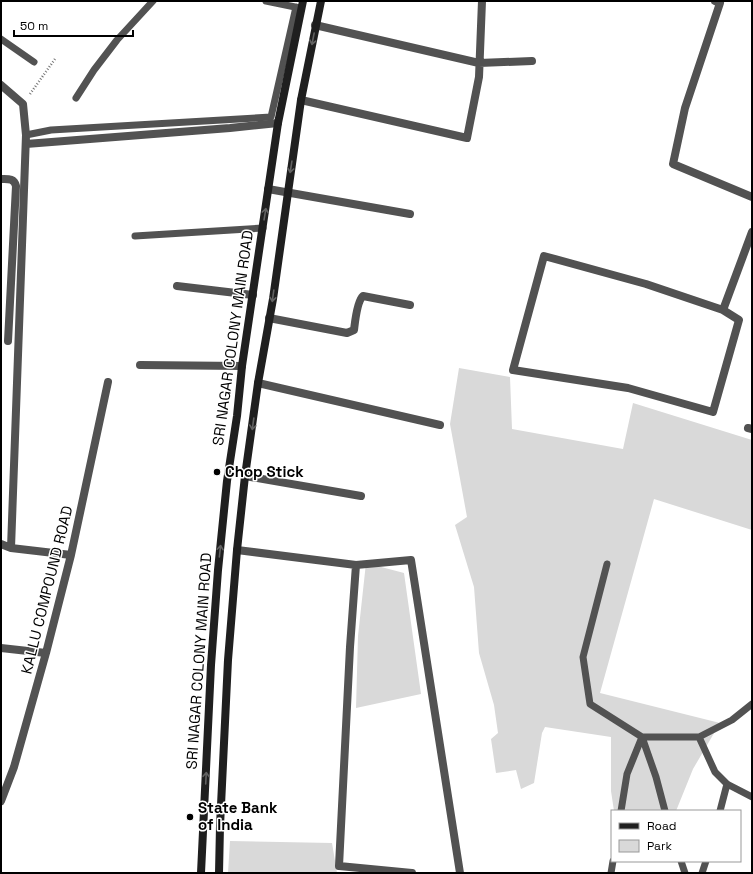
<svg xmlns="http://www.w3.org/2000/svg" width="753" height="874" font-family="'Space Grotesk',sans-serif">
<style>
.green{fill:#d9d9d9}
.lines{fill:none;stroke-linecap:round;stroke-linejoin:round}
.path{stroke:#747474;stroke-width:2.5;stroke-dasharray:1 2;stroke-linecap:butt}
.lane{stroke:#525252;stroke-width:7}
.street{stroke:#525252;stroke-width:8}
.secondary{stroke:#1f1f1f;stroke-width:8}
.oneway{stroke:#626262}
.poi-dot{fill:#000;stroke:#fff;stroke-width:1.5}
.labels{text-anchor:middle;stroke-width:3;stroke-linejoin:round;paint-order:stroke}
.street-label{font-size:15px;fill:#000;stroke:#fff}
.poi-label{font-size:15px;font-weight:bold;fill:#000;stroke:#fff;text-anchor:start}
</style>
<rect width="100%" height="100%" fill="#fff"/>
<path class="green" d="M459,368L510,377L512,429L623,449L633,403L752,440V530L654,499L600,693L720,723L693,769L676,811H614L611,791V737L545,727L542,733L534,783L521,789L516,770L496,773L491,739L498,733L494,705L479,653L474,587L455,525L467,517L450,424Z
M366,563L404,573L421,694L356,708L358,636Z
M230,841L332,843L337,873H228Z"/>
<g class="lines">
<path class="path" d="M30,94L55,59"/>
<path class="lane" d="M266,1L300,8
M1,39L34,62
M76,98L94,70L117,40L153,1
M26,135L51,130L271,117L296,7
M135,236L263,228
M607,564L583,657L590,704L642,737H699L732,720L752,704
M642,737L656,777L665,811
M699,737L715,772L727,784L752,797
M621,811L627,774L642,737
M720,811L727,784
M681,861L685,873
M611,873L613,861
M702,873L706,861"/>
<path class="street" d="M715,1L720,3L685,108L673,164L752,197
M315,25L479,63L532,61
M1,85L23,104L26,135L11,548L1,544
M301,100L467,138L479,77L482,1
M26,144L230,128L278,123
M1,179C8,179 14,178 16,186L8,341
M268,189L410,214
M177,286L253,295
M723,310L739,320L713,412L628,388L513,370L544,256L646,284L723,310L752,232
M269,318L347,333L354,330C355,322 357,301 363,296L410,305
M140,365L242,366
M258,383L440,425
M748,428L752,429
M245,476L361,496
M11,548L71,555
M237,550L356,565L411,560L460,873
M356,565L350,647L339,866L412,873
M1,648L46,653
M1,801L14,767L46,653L71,555L108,382"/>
<path class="secondary" d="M201,873L211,665L218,570L227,481L237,416L242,366L278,123L303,1
M219,873L220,826L228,660L237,550L245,476L258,383L273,299L301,100L321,1"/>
</g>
<defs><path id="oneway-shaft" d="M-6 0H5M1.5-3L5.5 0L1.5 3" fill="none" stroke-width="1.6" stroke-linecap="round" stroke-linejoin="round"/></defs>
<g class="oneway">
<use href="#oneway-shaft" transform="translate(313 39) rotate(101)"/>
<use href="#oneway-shaft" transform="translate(291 167) rotate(99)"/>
<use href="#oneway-shaft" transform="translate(265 214) rotate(-81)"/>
<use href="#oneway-shaft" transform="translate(273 296) rotate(98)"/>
<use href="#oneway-shaft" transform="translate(253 424) rotate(98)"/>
<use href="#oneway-shaft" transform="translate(220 551) rotate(-84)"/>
<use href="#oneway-shaft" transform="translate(206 778) rotate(-87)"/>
</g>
<g class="poi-dot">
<circle cx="217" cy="472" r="4"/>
<circle cx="190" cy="817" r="4"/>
</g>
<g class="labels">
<g class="street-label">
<text transform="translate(233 338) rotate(-82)" y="5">SRI NAGAR COLONY MAIN ROAD</text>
<text transform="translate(47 590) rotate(-76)" y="5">KALLU COMPOUND ROAD</text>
<text transform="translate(199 661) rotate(-86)" y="5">SRI NAGAR COLONY MAIN ROAD</text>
</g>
<g class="poi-label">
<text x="225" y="477">Chop Stick</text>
<text x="198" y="813">State Bank<tspan x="198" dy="17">of India</tspan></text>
</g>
</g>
<rect width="753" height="874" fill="none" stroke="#000000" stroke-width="4"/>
<rect x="611" y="810" width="130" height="52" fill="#ffffff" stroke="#999999"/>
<rect x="619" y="823" width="20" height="6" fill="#1f1f1f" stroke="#999999"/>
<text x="647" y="830" font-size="12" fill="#000000">Road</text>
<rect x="619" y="840" width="20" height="12" fill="#d9d9d9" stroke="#999999"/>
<text x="647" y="850" font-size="12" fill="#000000">Park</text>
<path d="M14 30v6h119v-6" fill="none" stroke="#000000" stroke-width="2"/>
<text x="20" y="30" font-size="12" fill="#000000" stroke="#ffffff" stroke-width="3" paint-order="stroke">50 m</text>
</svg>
